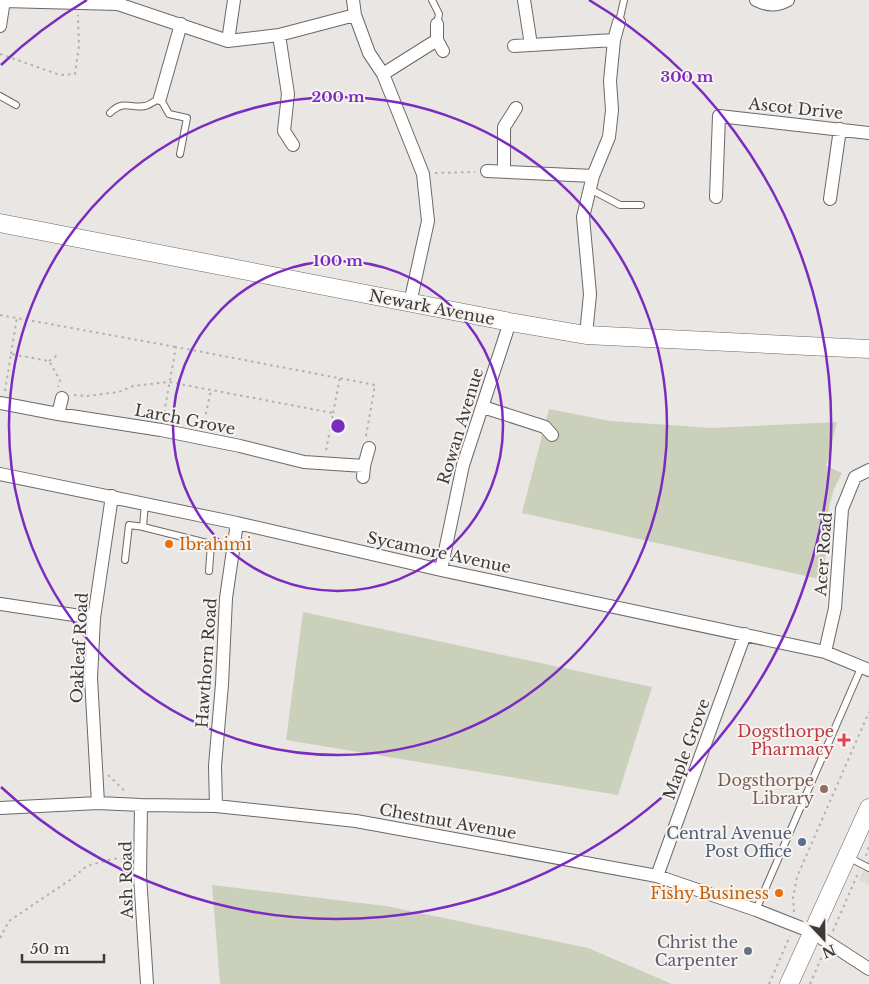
<svg xmlns="http://www.w3.org/2000/svg" width="869" height="984" font-family="'Libre Baskerville',serif">
<style>
.built{fill:#e3dad3}
.green{fill:#cbd0ba}
.lines{fill:none;stroke-linecap:round;stroke-linejoin:round}
.lane-casing{stroke:#6b6967;stroke-width:8}
.street-casing{stroke:#6b6967;stroke-width:14}
.secondary-casing{stroke:#6b6967;stroke-width:19}
.path{stroke:#b3b1af;stroke-width:2;stroke-dasharray:2.5 4;stroke-linecap:butt}
.lane{stroke:#fff;stroke-width:6}
.street{stroke:#fff;stroke-width:12}
.secondary{stroke:#fff;stroke-width:18}
.ring{fill:none;stroke:#7b2cbf;stroke-width:2.5}
.food-dot{fill:#e8710a;stroke:#f6f3f1;stroke-width:2}
.health-dot{fill:#e0444e;stroke:#f6f3f1;stroke-width:2}
.education-dot{fill:#8d6e63;stroke:#f6f3f1;stroke-width:2}
.service-dot{fill:#5c6f8a;stroke:#f6f3f1;stroke-width:2}
.worship-dot{fill:#6b7280;stroke:#f6f3f1;stroke-width:2}
.labels{text-anchor:middle;stroke-width:4;stroke-linejoin:round;paint-order:stroke}
.street-label{font-size:16px;fill:#3c3b3a;stroke:#f6f3f1}
.food-label{font-size:16px;fill:#c56008;stroke:#f6f3f1;text-anchor:start}
.health-label{font-size:16px;fill:#be3a42;stroke:#f6f3f1;text-anchor:end}
.education-label{font-size:16px;fill:#785e54;stroke:#f6f3f1;text-anchor:end}
.service-label{font-size:16px;fill:#4e5e75;stroke:#f6f3f1;text-anchor:end}
.worship-label{font-size:16px;fill:#5b616d;stroke:#f6f3f1;text-anchor:end}
.centre{fill:#7b2cbf;stroke:#f6f3f1;stroke-width:2.5}
.ring-label{font-size:15px;text-anchor:middle;font-weight:bold;fill:#7b2cbf;stroke:#f6f3f1;stroke-width:4;stroke-linejoin:round;paint-order:stroke}
</style>
<rect width="100%" height="100%" fill="#e9e6e4"/>
<path class="built" d="M869,859V885L859,880Z"/>
<path class="green" d="M549,409L610,421L712,428L837,422L826,466L842,473L834,489L829,506L824,580L522,513Z
M303,612L652,687L618,795L286,740Z
M212,885L386,906L588,948L672,984H220Z"/>
<g class="lines">
<defs>
<path id="lane" d="M432,0L439,14L437,24
M619,22L624,0
M0,96L16,105
M110,113C124,99 130,109 145,106C150,105 156,100 160,98L169,114L187,118L180,154
M590,189L620,205H641
M145,503L143,527L211,544L209,571
M125,560L129,525L144,527
M848,857L869,868
M756,910L861,668"/>
<path id="street" d="M353,0L355,15L369,53L383,74L423,174L428,221L410,303
M524,0L531,45
M756,0C768,6 777,6 788,0
M4,1L118,4L228,41L279,35L355,15
M437,24V40L443,51
M0,26L4,0
M279,35L288,94L284,131L293,145
M228,41L234,0
M514,46L614,40
M383,74L437,40
M160,98L181,24
M487,171L593,176
M504,171V127L516,108
M716,197L719,116L869,133
M830,199L840,129
M586,335L590,294L583,217L593,176L609,137L612,110L610,81L614,40L619,22
M0,403L58,414L161,430L240,446L304,462L364,466
M483,407L545,427L552,435
M58,414L62,398
M0,474L237,523L441,570L825,652L869,670
M363,477L364,466L369,448
M441,570L463,465L510,322
M0,604L94,618
M825,652L835,608L842,509L855,477L869,470
M98,803L91,678L94,618L112,496
M141,805L140,876L147,984
M216,806L215,766L222,684L226,598L237,523
M0,808L98,803L141,805L216,806L356,821L657,876L756,910L812,932L869,969
M657,876L745,634"/>
<path id="secondary" d="M0,223L510,322L586,335L869,349
M789,984L869,808"/>
</defs>
<use href="#lane" class="lane-casing"/>
<use href="#street" class="street-casing"/>
<use href="#secondary" class="secondary-casing"/>
<path class="path" d="M0,54L60,75L75,74L79,46L78,15
M435,173L475,172
M0,315L176,347
M11,354L17,317
M49,361L59,354
M5,391L11,354L49,361L60,380L58,387
M74,395L87,396L119,392L133,386L169,382L333,413L326,451
M333,413L340,378
M163,419L176,347L375,385L366,436
M203,427L211,390
M108,775L126,792
M866,856L869,846
M794,912L793,898L797,877L869,712
M833,931L859,871
M0,938L9,921L70,880L87,866L112,859L129,858
M769,984L790,936
M810,984L823,954"/>
<use href="#lane" class="lane"/>
<use href="#street" class="street"/>
<use href="#secondary" class="secondary"/>
</g>
<g class="ring">
<circle cx="338" cy="426" r="165"/>
<circle cx="338" cy="426" r="329"/>
<path d="M1 65A494 494 0 0 1 87 0M589 0A494 494 0 1 1 1 787"/>
</g>
<g class="food-dot">
<circle cx="169" cy="544" r="5"/>
<circle cx="779" cy="893" r="5"/>
</g>
<path class="health-dot" d="M841.5 732.5h5v5h5v5h-5v5h-5v-5h-5v-5h5z"/>
<circle class="education-dot" cx="824" cy="789" r="5"/>
<circle class="service-dot" cx="802" cy="842" r="5"/>
<circle class="worship-dot" cx="748" cy="951" r="5"/>
<g class="labels">
<g class="street-label">
<text transform="translate(796 108) rotate(6)" y="6">Ascot Drive</text>
<text transform="translate(432 307) rotate(11)" y="6">Newark Avenue</text>
<text transform="translate(185 419) rotate(11)" y="6">Larch Grove</text>
<text transform="translate(460 426) rotate(-73)" y="6">Rowan Avenue</text>
<text transform="translate(439 552) rotate(12)" y="6">Sycamore Avenue</text>
<text transform="translate(823 554) rotate(-86)" y="6">Acer Road</text>
<text transform="translate(79 648) rotate(-87)" y="6">Oakleaf Road</text>
<text transform="translate(206 663) rotate(-86)" y="6">Hawthorn Road</text>
<text transform="translate(686 749) rotate(-70)" y="6">Maple Grove</text>
<text transform="translate(448 821) rotate(10)" y="6">Chestnut Avenue</text>
<text transform="translate(126 880) rotate(-91)" y="6">Ash Road</text>
</g>
<g class="food-label">
<text x="179" y="550">Ibrahimi</text>
<text x="769" y="899" text-anchor="end">Fishy Business</text>
</g>
<g class="health-label">
<text x="834" y="737">Dogsthorpe<tspan x="834" dy="18">Pharmacy</tspan></text>
</g>
<g class="education-label">
<text x="814" y="786">Dogsthorpe<tspan x="814" dy="18">Library</tspan></text>
</g>
<g class="service-label">
<text x="792" y="839">Central Avenue<tspan x="792" dy="18">Post Office</tspan></text>
</g>
<g class="worship-label">
<text x="738" y="948">Christ the<tspan x="738" dy="18">Carpenter</tspan></text>
</g>
</g>
<circle cx="338" cy="426" r="8" class="centre"/>
<g class="ring-label">
<text x="687" y="82">300 m</text>
<text x="338" y="102">200 m</text>
<text x="338" y="266">100 m</text>
</g>
<g transform="translate(824 939) rotate(158)" stroke="#f6f3f1" stroke-width="4" paint-order="stroke">
<path d="M0-4L9 19L0 12L-9 19Z" fill="#3c3b3a"/>
<text y="-8" font-size="14" font-weight="bold" text-anchor="middle" fill="#3c3b3a">N</text>
</g>
<path d="M22 954v8h82v-8" fill="none" stroke="#3c3b3a" stroke-width="2.5"/>
<text x="30" y="954" font-size="15" fill="#3c3b3a" stroke="#f6f3f1" stroke-width="4" paint-order="stroke">50 m</text>
</svg>
